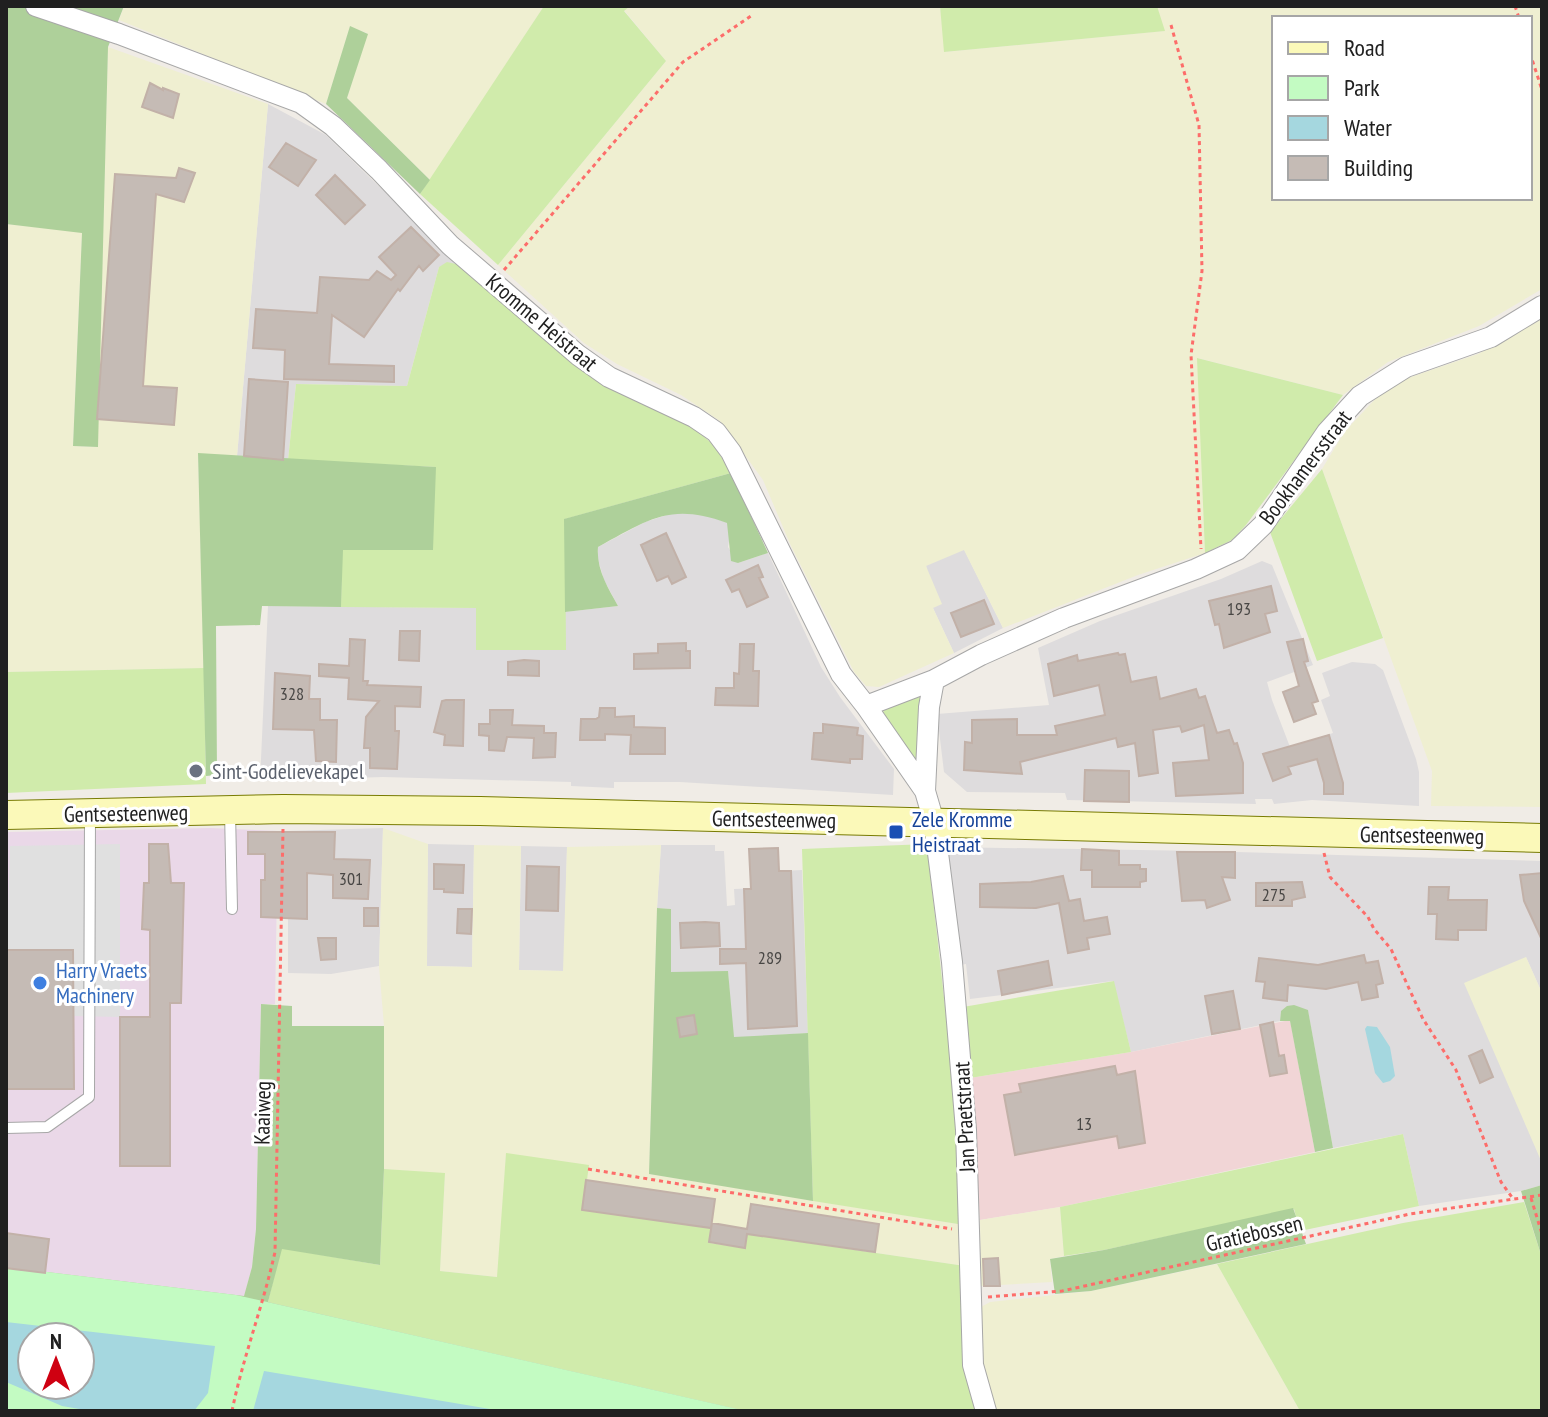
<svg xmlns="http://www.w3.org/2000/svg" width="1548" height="1417" font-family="'PT Sans Narrow',sans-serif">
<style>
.residential{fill:#dedcdd}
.commercial{fill:#f1d5d6}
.industrial{fill:#ead8e8}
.farmland{fill:#efefd1;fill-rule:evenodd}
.grass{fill:#d0ebab}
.forest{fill:#aed09a}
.park{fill:#c3fbc2;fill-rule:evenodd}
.parking{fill:#e0e0e0}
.water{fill:#a5d7df;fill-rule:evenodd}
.building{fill:#c5bbb5;stroke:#c2b1a8;stroke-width:2}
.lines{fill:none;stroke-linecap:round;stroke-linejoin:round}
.service-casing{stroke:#a7a7a7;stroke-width:12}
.minor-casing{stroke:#a7a7a7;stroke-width:22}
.secondary-casing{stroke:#787b03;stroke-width:30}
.path{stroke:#fd6d6a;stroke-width:3;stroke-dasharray:4 4;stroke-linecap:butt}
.service{stroke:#fff;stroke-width:10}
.minor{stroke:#fff;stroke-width:20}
.secondary{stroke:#fbf9b9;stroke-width:28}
.worship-dot{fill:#6b7280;stroke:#fff;stroke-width:3}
.transit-dot{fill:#1a4fb4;stroke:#fff;stroke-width:3}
.shop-dot{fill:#3f7fe0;stroke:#fff;stroke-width:3}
.labels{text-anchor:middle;stroke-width:6;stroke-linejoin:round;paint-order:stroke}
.number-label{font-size:18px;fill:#494745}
.street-label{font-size:22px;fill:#202020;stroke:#fff}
.worship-label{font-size:22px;fill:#5b616d;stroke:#fff;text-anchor:start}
.transit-label{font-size:22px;fill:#164399;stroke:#fff;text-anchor:start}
.shop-label{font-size:22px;fill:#366cbe;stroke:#fff;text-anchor:start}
</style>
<rect width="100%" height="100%" fill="#f0ece6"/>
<path class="residential" d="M268,104L326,135L460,265L439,267L407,386L296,384L288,460L237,456Z
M676,512L703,514L728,523L730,535L728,547L738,563L768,553L821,667L840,697L894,769L893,795L680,782H614V788L571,786V782L383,777L260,781L268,606L477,608L525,649L565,650V612L618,606L604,580L597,556L598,547L645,522Z
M964,549L1003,628L954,653L933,608L926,565Z
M1262,561L1272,565L1313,665L1267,682L1272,700L1290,747L1333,733L1321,700L1330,696L1322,673L1352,662L1375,664L1383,670L1416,759L1419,772V806L1312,800L1274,804L1272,799H1255L1256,804L1067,800L1065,793L967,792L944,772L937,714L1049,705L1038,648L1100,621L1221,579Z
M383,828L379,966L331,974L288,973V831Z
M428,844L474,845L472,967L426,966Z
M661,845H715V851H724L727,906L735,905L734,889L761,888V872L802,870L808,1033L733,1038L728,972H671V909L657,908Z
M521,846L567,847L564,971L519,970Z
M945,847L1202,851L1542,861V993L1526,957L1542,1185L1521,1191L1419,1206L1403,1134L1333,1148L1308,1011H1281L1280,1021L1131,1052L1113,981L970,999L966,964L960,965Z"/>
<path class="commercial" d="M1290,1020L1315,1152L1060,1207L980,1220L970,1078L1131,1052Z"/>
<path class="industrial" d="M210,828L278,831L275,1004H261L256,1229L252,1267L244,1297L6,1267V832Z"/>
<path class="farmland" d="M124,6H544L430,180L347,98L367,33L350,27L326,104L119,20Z
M630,6H940L945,52L1164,31L1157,6H1542V289L1479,326L1388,362L1343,395L1198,358L1205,553L1138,575L1003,628L964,550L926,566L942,604L933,608L954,653L879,687L866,686L854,672L791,546L763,480L720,421L681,395L617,364L584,343L498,265L666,61L624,10ZM1274,18H1530V198H1274Z
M108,47L268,104L237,456L198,454L204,668L6,672V224L82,232L73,446L97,447Z
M1542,319V807L1431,806L1432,771L1322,469L1345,431L1381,393L1402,380L1478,354Z
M383,828L428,844L427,966L472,967L474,845L521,846L519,970L563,971L567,847L661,845L657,908L649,1174L964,1225L965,1266L748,1234L745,1248L709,1242L710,1228L582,1210L589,1166L506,1154L498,1277L440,1271L445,1174L384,1169V1026L379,966Z
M1526,957L1542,993V1163L1464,983Z
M1060,1207L1064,1256L1050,1259L1052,1282L981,1286L980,1220Z
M1217,1264L1300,1411H996L978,1347L981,1307L990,1302L1091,1291Z"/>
<path class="grass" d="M544,6H630L624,11L666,61L498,265L420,194Z
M940,6H1157L1165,31L944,52Z
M447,262L460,265L691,426L714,445L731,473L565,519L566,650H476V608L341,607L342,550L436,467L288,460L296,384L407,386L439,267Z
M1197,358L1343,395L1246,525L1232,540L1205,553Z
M1322,469L1383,638L1317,661L1270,532Z
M204,668L206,784L6,793V672Z
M919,695L922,697L918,765L883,713L884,709Z
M927,844L960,1142L964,1225L813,1201L802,849Z
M1114,981L1131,1052L970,1078L963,1007Z
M1403,1134L1419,1206L1300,1231L1294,1209L1104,1250L1064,1256L1060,1207Z
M506,1153L589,1165L583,1210L711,1228L710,1243L745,1248L747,1234L965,1266L978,1411H746L268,1302L281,1248L380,1265L384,1169L445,1173L440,1271L497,1277Z
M1524,1202L1542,1258V1411H1300L1217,1264L1403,1223Z"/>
<path class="forest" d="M6,6H124L108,47L98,447L73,446L82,233L6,224Z
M350,26L368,34L347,98L430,180L420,194L326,104Z
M198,453L436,467L433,550H343L341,607L262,606L260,625L216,626L217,775L206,776Z
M731,473L768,553L738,563L731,561L727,523C670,502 648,520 598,547C596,569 608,588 618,606L565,612L564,519Z
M657,908L671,909V972L728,971L734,1037L808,1033L813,1201L649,1174Z
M261,1004L292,1006V1026H384V1169L380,1265L282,1249L268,1302L746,1411L6,1267L244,1296L252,1267L256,1229Z
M1294,1005L1308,1010L1333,1148L1315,1152L1290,1021H1280L1281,1011L1287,1006Z
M1542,1185V1258L1521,1191Z
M1293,1208L1306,1244L1091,1291L1055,1294L1050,1259L1104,1250Z"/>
<path class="park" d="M6,1267L236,1295L746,1411H6ZM32,1337H80V1385H32Z"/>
<path class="parking" d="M120,844V1017L73,1016L7,950L10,846Z"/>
<path class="water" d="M1367,1026L1377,1027L1390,1047L1395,1076L1390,1081L1383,1083L1375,1073L1365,1029Z
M6,1322L215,1346L208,1393L194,1411H91L62,1406L6,1382ZM32,1337H80V1385H32Z
M264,1371L502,1411H253Z"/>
<path class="building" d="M150,83L163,90V88L179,94L173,118L142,107Z
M286,143L316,160L298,186L269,167Z
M179,168L195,173L184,202L156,194L143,386L177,388L174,425L97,419L115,174L176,178Z
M335,175L365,205L345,224L316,195Z
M411,227L439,255L423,271L419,266L400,291L398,289L364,337L332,315L329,364L394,366V382L284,379L285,350L253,348L256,309L317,313L320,277L369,280L377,271L391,280L396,275L379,257Z
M249,379L288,382L283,460L244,456Z
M666,533L686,577L672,584L668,576L657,581L641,545Z
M758,565L763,577L759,578L768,597L747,607L739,589L732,592L726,580Z
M1271,586L1277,611L1265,614L1270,632L1224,648L1219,624L1215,625L1209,601Z
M984,600L994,624L961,637L951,613Z
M400,631H420L419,661L399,660Z
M350,639L365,640L363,681H368L367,685L421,687L420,707L395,706V731H399L397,769L370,768V748H364L366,717L379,701L348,699L349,678L319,676V664L349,666Z
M1303,639L1308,661L1304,662L1318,701L1312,703L1316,714L1294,722L1283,692L1299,686L1287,642Z
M686,643V651H690V668L634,669V654L658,653V644Z
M740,644H754L753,671H759L758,706L715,705L716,688H734V673L739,674Z
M1118,653L1119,655L1125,654L1131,682L1156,677L1160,699L1196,689L1199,698L1205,696L1217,733L1229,730L1234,744L1237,743L1243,763V793L1176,796L1173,763L1209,760L1204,725L1182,732L1180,726L1153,730L1158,773L1139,776L1135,743L1118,747L1116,738L1020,762L1022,774L964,770L965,742L972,743V720L1017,719V735H1057L1055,726L1105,715L1099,685L1054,696L1048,664L1077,655L1078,661Z
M524,660L539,661V676L508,675V662Z
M275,673L310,676L309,699H320V720H337L336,762L316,761L314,730L273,729Z
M446,700H464L463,746L444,745L445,735L434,732L442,701Z
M600,708H615V717L634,716V727L665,728V754H630L631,735L605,734V740H580L581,719H596L599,717Z
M490,710H513L512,725L544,726V733H556L555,757L533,758L534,738L507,737L504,751L489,750V736L479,735V724H490Z
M823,724L858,728L857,735L863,736L862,759H850V763L812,759L814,733H823Z
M1329,735L1343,783V794H1324V783L1317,759L1288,767L1291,774L1273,781L1263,754Z
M1085,770L1129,771V802L1084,801Z
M248,832H335L334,859L370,860L368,899L333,898V875L307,873V919L261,917V880H265V854H248Z
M149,844H168L171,883H184L181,1003H170V1166H120V1017H150V930L142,929L144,883H149Z
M778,848L779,871H791L797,1026L748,1029L746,963L720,964V949H746L744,889H751L749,849Z
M1082,849L1119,851V865H1140V869H1146V881L1140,882V887H1092V870H1081Z
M1177,852H1235V878L1222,877L1230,900L1207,908L1205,900L1182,901Z
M434,864L464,865L463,893L444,892V889H434Z
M527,866L559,867L558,911L526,910Z
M1542,873V940L1524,901L1520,875Z
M1063,876L1069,901L1080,899L1084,921L1107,917L1110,934L1087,938L1089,949L1068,953L1059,903L1036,908L980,907V884L1031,882Z
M1302,882L1305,897L1292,900V906H1256V883Z
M1429,887H1449L1448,900H1487L1486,930H1458V940L1436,939L1437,914H1428Z
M364,908H378V926H364Z
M458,909H472L471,934L457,933Z
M705,922L719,923L720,946L681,948L680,923Z
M318,938H336V959L321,960Z
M6,950H73L74,1089H6Z
M1364,955L1366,963L1378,961L1383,983L1376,985L1378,997L1362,1000L1358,982L1326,989L1288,985L1287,1001L1263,998L1265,982L1256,981L1259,958L1318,965Z
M1048,961L1052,985L1002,995L998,971Z
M1233,991L1240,1029L1212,1034L1205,996Z
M694,1015L697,1034L680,1037L677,1018Z
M1273,1022L1279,1056L1284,1055L1287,1073L1270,1076L1260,1025Z
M1482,1050L1493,1077L1480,1083L1469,1056Z
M1115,1066L1117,1075L1135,1071L1145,1143L1119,1148L1117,1136L1015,1155L1004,1095L1021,1092L1019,1084Z
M586,1180L715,1199L711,1228L582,1210Z
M751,1204L879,1224L875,1252L747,1234L745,1248L709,1242L712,1223L747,1229Z
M6,1233L49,1239L45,1273L6,1268Z
M998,1258L1000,1286H984L983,1259Z"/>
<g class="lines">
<defs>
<path id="service" d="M230,811L232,909
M6,1128L47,1127L89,1097L90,815"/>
<path id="minor" d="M36,6L119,34L301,103L333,126L379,170L450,245L578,355L609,377L694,417L716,432L731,452L841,674L866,706L925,791L934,822L952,962L966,1130L973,1365L986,1411
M866,706L934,680L981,655L1064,618L1196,569L1237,550L1263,525L1327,432L1360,396L1406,367L1491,337L1542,306
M925,791L929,707L934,680"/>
<path id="secondary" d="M6,815L283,809L480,811L1542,838"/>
</defs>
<use href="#service" class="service-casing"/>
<use href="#minor" class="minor-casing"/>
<use href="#secondary" class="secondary-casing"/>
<path class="path" d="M1515,6L1519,18
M1171,25L1199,125L1202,271L1191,355L1201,549
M1530,53L1542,90
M504,270L683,62L751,16
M1324,853L1330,877L1368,917L1374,929L1391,949L1423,1019L1456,1070L1501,1182L1514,1200
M588,1169L952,1229
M1531,1198L1542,1234
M988,1297L1062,1291L1410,1214L1542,1195
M232,1411C243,1357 263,1306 275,1252L283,829"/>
<use href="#service" class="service"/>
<use href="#minor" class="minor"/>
<use href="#secondary" class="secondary"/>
</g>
<circle class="worship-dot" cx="196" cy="771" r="8"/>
<rect class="transit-dot" x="888" y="824" width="16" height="16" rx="4"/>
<circle class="shop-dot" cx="40" cy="983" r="8"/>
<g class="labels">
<g class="number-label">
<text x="1239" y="615">193</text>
<text x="292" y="700">328</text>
<text x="351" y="885">301</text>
<text x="1274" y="901">275</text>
<text x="770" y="964">289</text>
<text x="1084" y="1130">13</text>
</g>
<g class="street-label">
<text transform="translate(542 322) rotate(40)" y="8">Kromme Heistraat</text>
<text transform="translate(1305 467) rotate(-53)" y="8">Bookhamersstraat</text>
<text transform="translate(126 813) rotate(-1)" y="8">Gentsesteenweg</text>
<text transform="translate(774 819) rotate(1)" y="8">Gentsesteenweg</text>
<text transform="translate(1422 835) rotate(1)" y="8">Gentsesteenweg</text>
<text transform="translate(262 1113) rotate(-89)" y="8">Kaaiweg</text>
<text transform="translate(964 1117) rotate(-93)" y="8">Jan Praetstraat</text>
<text transform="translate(1254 1233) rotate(-13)" y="8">Gratiebossen</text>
</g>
<g class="worship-label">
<text x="212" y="779">Sint-Godelievekapel</text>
</g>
<g class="transit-label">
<text x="912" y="827">Zele Kromme<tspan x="912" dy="25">Heistraat</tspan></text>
</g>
<g class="shop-label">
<text x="56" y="978">Harry Vraets<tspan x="56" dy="25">Machinery</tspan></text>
</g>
</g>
<rect width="1548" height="1417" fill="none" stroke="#202020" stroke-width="16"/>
<rect x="1272" y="16" width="260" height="184" fill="#ffffff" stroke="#a6a6a6" stroke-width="2"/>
<rect x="1288" y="42" width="40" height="12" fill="#fbf9b9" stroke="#a6a6a6" stroke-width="2"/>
<text x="1344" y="56" font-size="24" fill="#202020">Road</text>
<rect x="1288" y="76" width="40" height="24" fill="#c3fbc2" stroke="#a6a6a6" stroke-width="2"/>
<text x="1344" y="96" font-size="24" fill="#202020">Park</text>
<rect x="1288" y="116" width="40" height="24" fill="#a5d7df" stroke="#a6a6a6" stroke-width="2"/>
<text x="1344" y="136" font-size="24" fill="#202020">Water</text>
<rect x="1288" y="156" width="40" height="24" fill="#c5bbb5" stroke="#a6a6a6" stroke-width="2"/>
<text x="1344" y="176" font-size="24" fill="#202020">Building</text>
<g transform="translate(56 1361)"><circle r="38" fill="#ffffff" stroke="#a6a6a6" stroke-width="2"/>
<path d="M0-6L14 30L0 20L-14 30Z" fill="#cf0011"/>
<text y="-12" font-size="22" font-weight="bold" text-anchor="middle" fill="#202020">N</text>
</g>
</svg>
